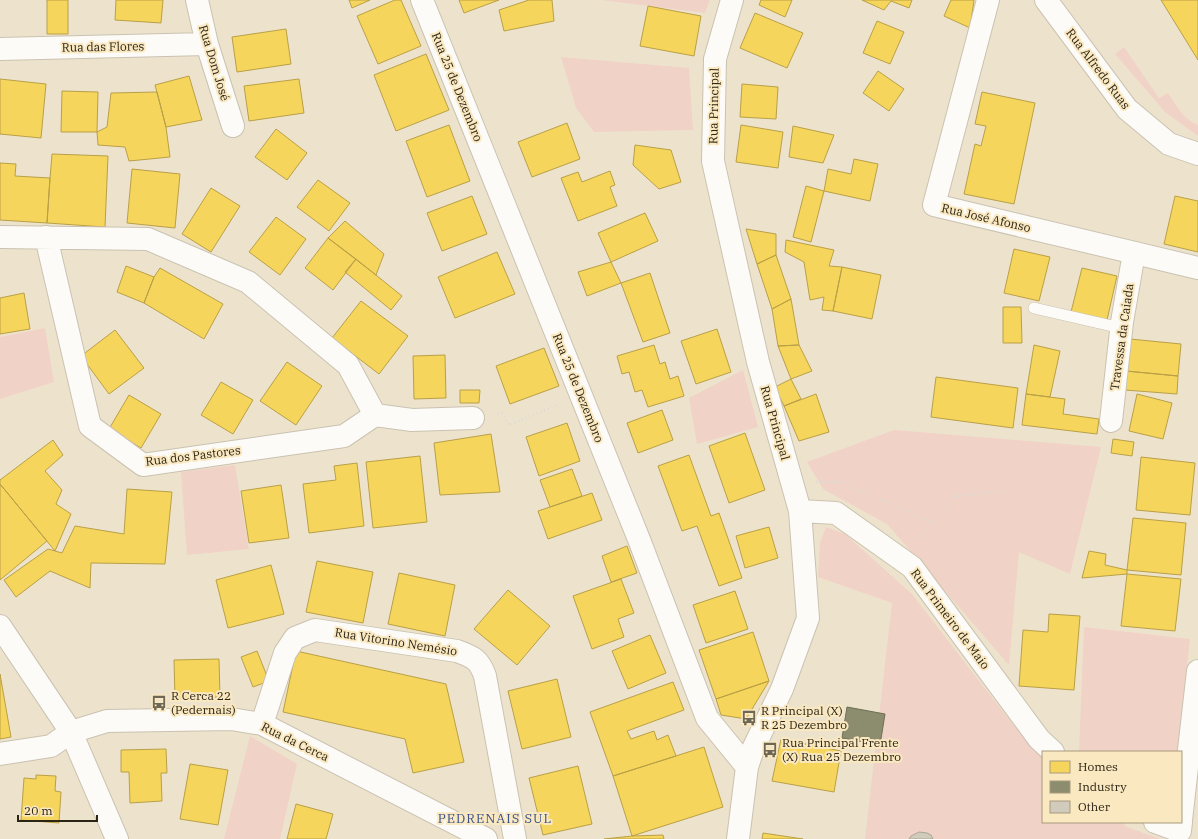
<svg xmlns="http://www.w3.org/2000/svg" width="1198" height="839" font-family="'IBM Plex Serif',serif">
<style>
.green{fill:#f1d2c6}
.homes{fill:#f6d55c;stroke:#b9a047}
.industry{fill:#8c8c6e;stroke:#6f6d53}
.building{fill:#d0cbba;stroke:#aca695}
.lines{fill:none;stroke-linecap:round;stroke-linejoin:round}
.service-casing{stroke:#cac2b1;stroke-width:12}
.minor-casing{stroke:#cac2b1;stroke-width:24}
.path{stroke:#dddad3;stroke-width:2.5;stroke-dasharray:1 3;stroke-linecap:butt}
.service{stroke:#fcfbf8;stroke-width:11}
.minor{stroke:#fcfbf8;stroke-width:22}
.labels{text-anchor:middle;stroke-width:4;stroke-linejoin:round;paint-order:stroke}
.street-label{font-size:12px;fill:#2b2415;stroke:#fae8c0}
.poi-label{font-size:12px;fill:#2b2415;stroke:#fae8c0;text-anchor:start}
.neighbourhood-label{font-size:13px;letter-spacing:1px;fill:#39518b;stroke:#fae8c0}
</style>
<rect width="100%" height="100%" fill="#ede3cd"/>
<path class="green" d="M601,0H710L705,13Z
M1124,47L1159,98L1168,93C1177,106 1183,119 1198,125V136L1166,113L1115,54Z
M561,57L689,68L693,130L594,132L576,108Z
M45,328L54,382L0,399V337Z
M743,370L758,427L697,444L689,398Z
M894,430L1101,447L1070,574L1019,552L1009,665L887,524L823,489L807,462Z
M235,465L249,549L187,555L181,472Z
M826,527L845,534L912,594L1014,726L1043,756V822H1121L1127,827L1161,839H865L892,603L818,577L820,543Z
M1084,627L1190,639L1177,752H1079Z
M250,736L297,764L280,839H224Z"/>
<path class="homes" d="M47,0H68V34H47Z
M116,0H163L161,23L115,20Z
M349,0H370L352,8Z
M395,0H401L421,46L378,64L357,16Z
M459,0H499L464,13Z
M529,0H552L554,21L504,31L499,10Z
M761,0H792L785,17L759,5Z
M862,0H912L909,8L891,1L884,10Z
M951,0H974L970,28L944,16Z
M1161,0H1198V60Z
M648,6L701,16L694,56L640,46Z
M755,13L803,33L787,68L740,48Z
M877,21L904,32L890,64L863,53Z
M286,29L291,64L237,72L232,37Z
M426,54L449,110L396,131L374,75Z
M878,71L904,89L889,111L863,93Z
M189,76L202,120L166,127L155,85Z
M0,79L46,84L41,138L0,134Z
M299,79L304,113L249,121L244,86Z
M742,84L778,87L776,119L740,117Z
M62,91L98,92L97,132H61Z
M157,92L166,127L170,157L129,161L125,147L98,145L97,132L107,127L111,93Z
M982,92L1035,103L1014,204L964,194L975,144L981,146L986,126L975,124Z
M567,123L580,159L532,177L518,142Z
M449,125L470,181L427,197L406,141Z
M741,125L783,132L778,168L736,162Z
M793,126L834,135L823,163L789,157Z
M276,129L307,153L287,180L255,157Z
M635,145L671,150L681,182L659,189L633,165Z
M52,154L108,156L105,227L47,223L50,178Z
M854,159L878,164L870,201L824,191L828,169L851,174Z
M0,163L16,164L15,176L50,178L47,223L0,220Z
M132,169L180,174L175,228L127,223Z
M610,171L615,185L610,187L617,206L578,221L561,178L578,172L582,182Z
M318,180L350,203L329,231L297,207Z
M806,186L824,191L811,242L793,237Z
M211,188L240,206L211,252L182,234Z
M472,196L487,234L442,251L427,213Z
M1175,196L1198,201V252L1164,244Z
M645,213L658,241L611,262L598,233Z
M276,217L306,239L280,275L249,252Z
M345,221L384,254L376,275L328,238Z
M746,229L776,234V255L757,264Z
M328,238L356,259L333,290L305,268Z
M786,240L834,250L829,266L842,267L833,311L822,310L824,297L810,300L804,262L785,252Z
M1014,249L1050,257L1039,301L1004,293Z
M497,252L515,294L455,318L438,277Z
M776,255L791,299L772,309L757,264Z
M356,259L402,296L391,310L345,272Z
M611,262L621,283L587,296L578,272Z
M126,266L154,277L144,303L117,292Z
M842,267L881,275L872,319L833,311Z
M160,268L223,304L204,339L144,303L154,277Z
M1082,268L1117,276L1107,320L1071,312Z
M650,273L670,333L643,342L621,283Z
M24,293L30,329L0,334V298Z
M791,299L799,345L778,346L772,309Z
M361,301L408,336L379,374L332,338Z
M1003,307H1021L1022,343H1003Z
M717,329L731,372L696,384L681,341Z
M115,330L144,368L109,394L81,356Z
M1130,339L1181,344L1178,376L1126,371Z
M654,345L660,364L665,362L670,379L678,376L684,396L648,407L642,390L635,392L629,372L622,374L617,356Z
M799,345L812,371L791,379L778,346Z
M1034,345L1060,351L1050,397L1026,394Z
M544,348L559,386L510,404L496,366Z
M445,355L446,398L414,399L413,356Z
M287,362L322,386L296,425L260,401Z
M1126,371L1178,376L1177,394L1125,390Z
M936,377L1018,388L1013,428L931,417Z
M791,379L801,399L784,406L775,387Z
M221,382L253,400L233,434L201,415Z
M460,390H480L479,403H460Z
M816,394L829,432L799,441L784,406Z
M1026,394L1065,399L1063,414L1099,419L1097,434L1022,425Z
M1137,394L1172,403L1163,439L1129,431Z
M129,395L161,414L141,448L109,429Z
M662,410L673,440L638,453L627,423Z
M567,423L580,461L539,476L526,437Z
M745,433L765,490L729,503L709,446Z
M491,434L500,492L440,495L434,443Z
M1113,439L1134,442L1132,456L1111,453Z
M53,440L63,455L45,471L62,490L56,504L71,514L55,551L0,484V480Z
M689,455L711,516L719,513L742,578L719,586L697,526L682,531L658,466Z
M420,456L427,522L373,528L366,462Z
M1141,457L1195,463L1190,515L1136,510Z
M357,463L364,526L309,533L303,484L336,480L334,466Z
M572,469L582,496L550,507L540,480Z
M0,484L47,541L0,580Z
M281,485L289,538L249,543L241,491Z
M127,489L172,492L165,564L91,563L90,588L50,571L16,597L4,580L48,549L62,553L75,526L124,534Z
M592,493L602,520L548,539L538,511Z
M1133,518L1186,523L1181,575L1127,570Z
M769,527L778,558L745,568L736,536Z
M627,546L637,573L611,582L602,556Z
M1089,551L1106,554L1105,565L1127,570V574L1082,578Z
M317,561L373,572L363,623L306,612Z
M271,565L284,614L228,628L216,580Z
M399,573L455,585L445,636L388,624Z
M1127,574L1181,579L1175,631L1121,626Z
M621,579L634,613L618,619L624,637L592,649L573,596Z
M508,590L550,626L517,665L474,629Z
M735,591L748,629L706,643L693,605Z
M1049,614L1080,616L1074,690L1019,686L1023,630L1048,632Z
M753,632L769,681L716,699L699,650Z
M650,635L666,673L628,689L612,651Z
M257,651L269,681L253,687L241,657Z
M296,651L446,684L464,762L413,773L405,739L283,712Z
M219,659L220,697L175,699L174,660Z
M0,674L11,737L0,739Z
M557,679L571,737L522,749L508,691Z
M769,681L746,719L721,715L716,699Z
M673,682L684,710L627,731L631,739L654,731L657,740L668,735L676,756L613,776L590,712Z
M781,739L841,751L834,792L772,781Z
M704,747L723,807L632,836L613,776Z
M166,749L167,773H161L162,801L130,803L129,772H121V750Z
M190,764L228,770L218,825L180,819Z
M578,766L592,824L543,835L529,778Z
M36,775L56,776L55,791L61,792L59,823L21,820L24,778L36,779Z
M296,804L333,814L326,839H287Z
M763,833L803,839H762Z
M663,835L664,839H604L632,836Z"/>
<path class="industry" d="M847,707L885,714L880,745L842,738Z"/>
<path class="building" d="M919,832L927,833L931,835L933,839H909L911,836Z"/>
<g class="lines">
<defs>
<path id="service" d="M1034,308L1121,328"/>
<path id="minor" d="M197,0L207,44L233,126
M422,0L640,542L707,718L747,767
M732,0L715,59L713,161L758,362L800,511L808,618L782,689L753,749L747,767L738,839
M988,0L934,205L1198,268
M1046,0L1127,109L1169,144L1198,154
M0,49L207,44
M0,237L148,239L248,282L348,365L375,415
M46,237L90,426L143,465L344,436L375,415L412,420L473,418
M1111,421L1122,322L1134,253
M800,511L836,513L912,567L1039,739L1053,752
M0,626L71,732L117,839
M262,724L285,653L295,638L315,630L457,651C473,657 479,659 485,676L515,839
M0,754L51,746L71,732L107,721L231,719L262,724L486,839
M1181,820L1198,671
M1155,822L1180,831L1181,822"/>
</defs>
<use href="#service" class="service-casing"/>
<use href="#minor" class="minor-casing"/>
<path class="path" d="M498,414L502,413L509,425L558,405
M816,482H842L933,523L952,497L996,491L1024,497
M915,540L933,523"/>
<use href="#service" class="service"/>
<use href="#minor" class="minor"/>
</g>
<defs>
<symbol id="bus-bare" viewBox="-9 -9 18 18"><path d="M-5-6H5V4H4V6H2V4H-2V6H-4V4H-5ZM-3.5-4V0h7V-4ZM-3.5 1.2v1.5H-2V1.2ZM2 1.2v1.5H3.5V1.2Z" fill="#6f6755" stroke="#fae8c0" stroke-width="2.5" paint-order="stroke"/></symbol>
</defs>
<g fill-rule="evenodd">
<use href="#bus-bare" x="148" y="692" width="22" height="22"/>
<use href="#bus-bare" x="738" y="707" width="22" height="22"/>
<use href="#bus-bare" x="759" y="739" width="22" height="22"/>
</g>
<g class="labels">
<g class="street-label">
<text transform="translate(103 47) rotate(-1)" y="4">Rua das Flores</text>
<text transform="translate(214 63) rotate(73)" y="4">Rua Dom José</text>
<text transform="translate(1098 69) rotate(53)" y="4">Rua Alfredo Ruas</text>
<text transform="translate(457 87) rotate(68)" y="4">Rua 25 de Dezembro</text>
<text transform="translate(714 106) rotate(-89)" y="4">Rua Principal</text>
<text transform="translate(986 218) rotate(13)" y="4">Rua José Afonso</text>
<text transform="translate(1122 337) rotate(-82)" y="4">Travessa da Caiada</text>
<text transform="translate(578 388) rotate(68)" y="4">Rua 25 de Dezembro</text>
<text transform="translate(775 423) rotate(74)" y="4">Rua Principal</text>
<text transform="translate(193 456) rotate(-7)" y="4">Rua dos Pastores</text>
<text transform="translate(950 619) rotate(53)" y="4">Rua Primeiro de Maio</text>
<text transform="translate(396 642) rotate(9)" y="4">Rua Vitorino Nemésio</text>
<text transform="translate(295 742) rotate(26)" y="4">Rua da Cerca</text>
</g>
<g class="poi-label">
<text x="171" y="700">R Cerca 22<tspan x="171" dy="14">(Pedernais)</tspan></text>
<text x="761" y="715">R Principal (X)<tspan x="761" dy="14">R 25 Dezembro</tspan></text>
<text x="782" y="747">Rua Principal Frente<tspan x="782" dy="14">(X) Rua 25 Dezembro</tspan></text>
</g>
<g class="neighbourhood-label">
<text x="495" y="823">PEDRENAIS SUL</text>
</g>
</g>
<rect x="1042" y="751" width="140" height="72" fill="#fae8c0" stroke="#a79a7c"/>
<rect x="1050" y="761" width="20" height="12" fill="#f6d55c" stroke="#a79a7c"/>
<text x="1078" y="771" font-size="12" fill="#2b2415">Homes</text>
<rect x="1050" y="781" width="20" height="12" fill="#8c8c6e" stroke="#a79a7c"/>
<text x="1078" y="791" font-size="12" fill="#2b2415">Industry</text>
<rect x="1050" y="801" width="20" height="12" fill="#d0cbba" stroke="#a79a7c"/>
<text x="1078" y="811" font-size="12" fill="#2b2415">Other</text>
<path d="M18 815v6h79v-6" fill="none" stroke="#2b2415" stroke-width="2"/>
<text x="24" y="815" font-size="12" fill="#2b2415" stroke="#fae8c0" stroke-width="3" paint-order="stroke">20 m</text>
</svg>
